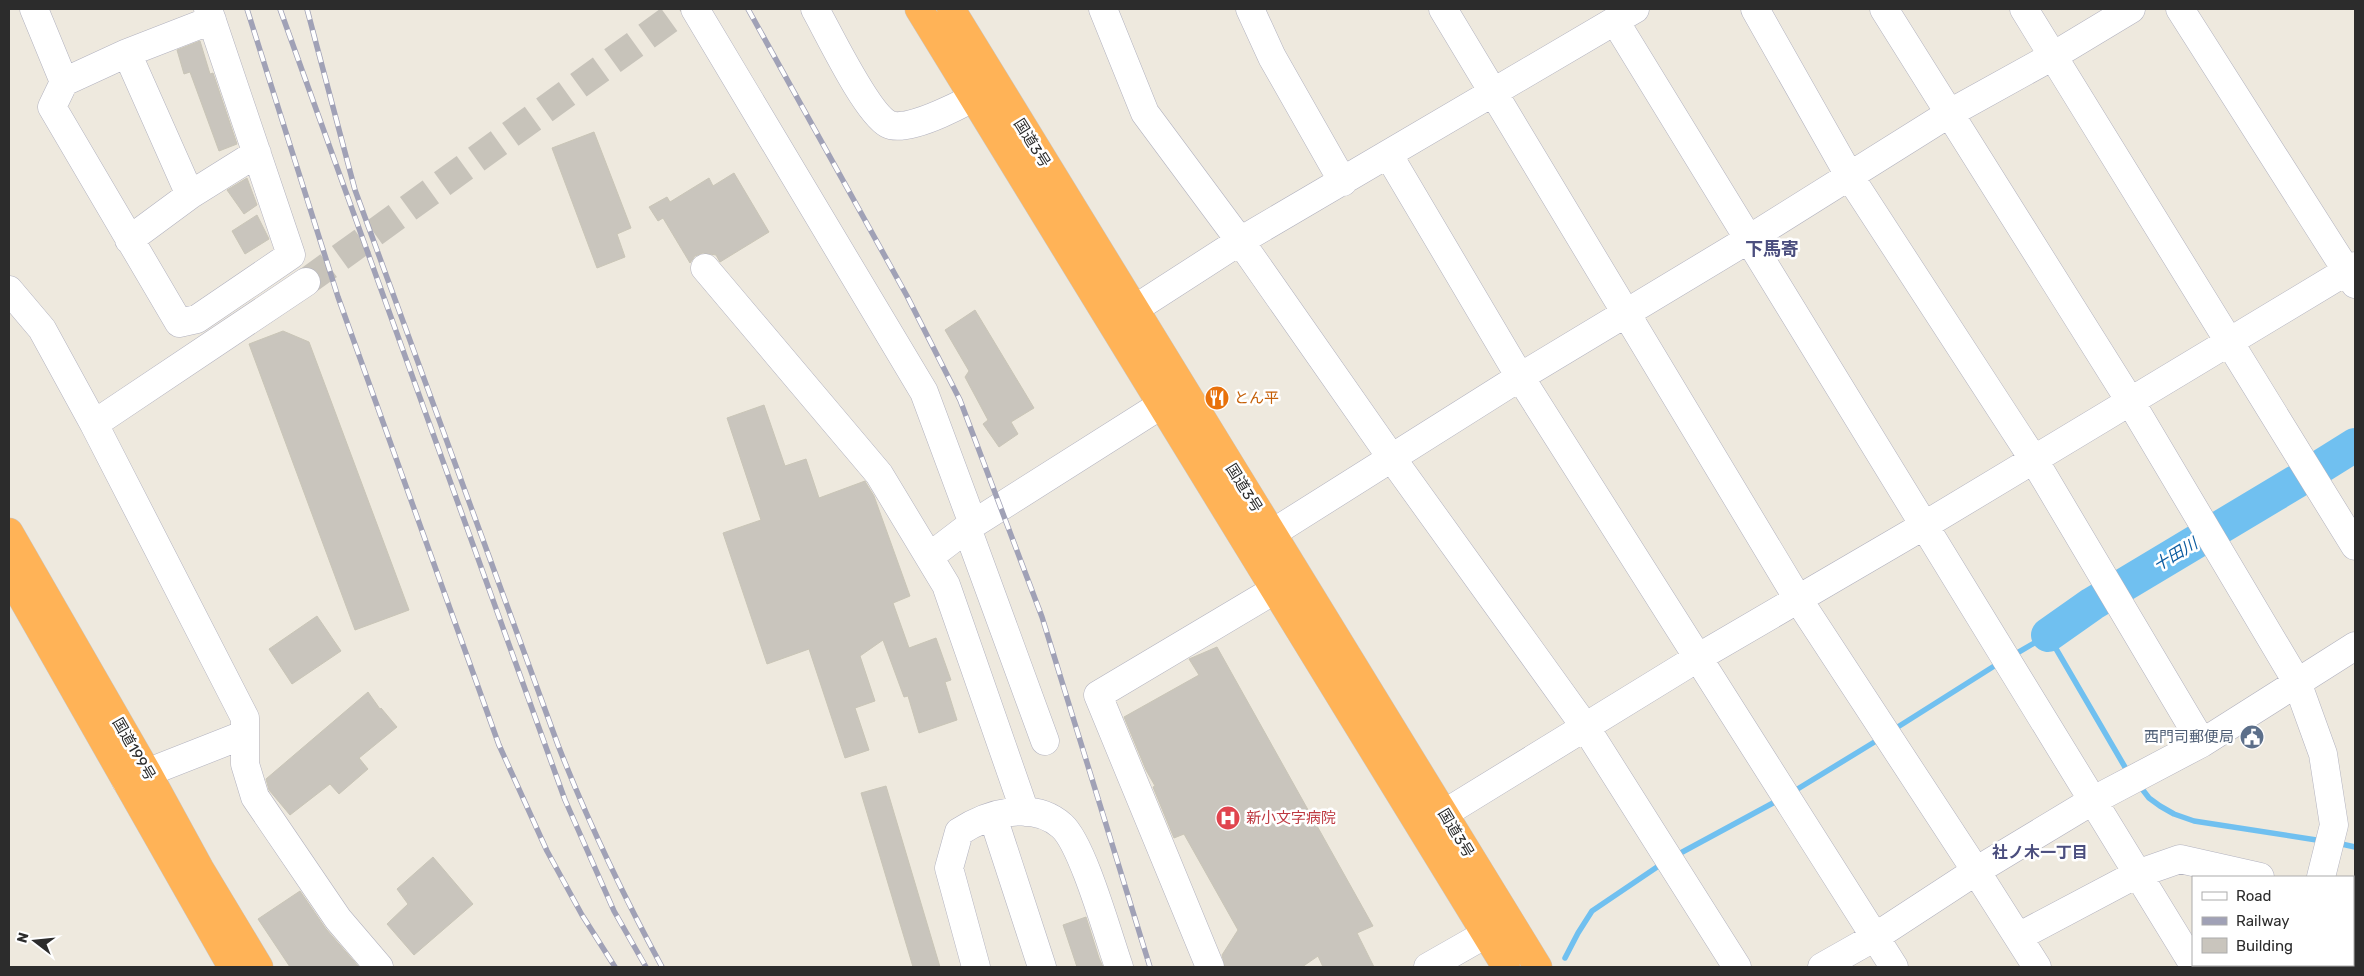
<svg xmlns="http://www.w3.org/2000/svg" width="2364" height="976" font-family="Rubik,'Noto Sans JP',sans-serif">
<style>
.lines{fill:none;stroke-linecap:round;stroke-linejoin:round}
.stream{stroke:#70c0f0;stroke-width:5.5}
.river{stroke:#70c0f0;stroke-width:34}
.building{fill:#c9c5bd;stroke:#c9c5b7}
.minor-tunnel{stroke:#c7c3ba;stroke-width:28;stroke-dasharray:28 14;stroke-linecap:butt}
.minor-casing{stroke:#b2b2bf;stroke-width:29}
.highway-casing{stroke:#c8c8c8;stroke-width:29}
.minor{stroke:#fff;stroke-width:28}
.highway{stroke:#ffb357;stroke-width:28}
.rail-casing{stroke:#a0a1b6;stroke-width:5.5}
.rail{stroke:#fff;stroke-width:4;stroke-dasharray:11;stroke-linecap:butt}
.labels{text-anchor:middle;stroke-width:5;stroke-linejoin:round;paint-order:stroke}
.street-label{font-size:15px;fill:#2c2c2c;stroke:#fff}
.food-label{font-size:15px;fill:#c56008;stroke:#fff;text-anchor:start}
.service-label{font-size:15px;fill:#4e5e75;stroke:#fff;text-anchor:end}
.health-label{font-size:15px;fill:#be3a42;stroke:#fff;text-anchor:start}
.water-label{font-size:16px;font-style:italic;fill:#0c5ca0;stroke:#fff}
.neighbourhood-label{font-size:16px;font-weight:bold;fill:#4b4e7e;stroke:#fff}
.quarter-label{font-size:18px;font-weight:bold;fill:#4b4e7e;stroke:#fff}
</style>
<rect width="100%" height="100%" fill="#eee9de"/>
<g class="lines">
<path class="stream" d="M2012,656L2048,635L2129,774
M1893,730L1999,663
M2139,785L2149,798L2160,806L2174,814L2194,821L2323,841
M1791,793L1881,738
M2337,843L2355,847
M1675,856L1773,803
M1565,958L1578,933L1592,911L1663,863"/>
<path class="river" d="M2323,465L2355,445
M2048,635L2092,604L2304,477"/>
</g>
<path class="building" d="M200,41L210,74L213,73L237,144L219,151L190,72L184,74L177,50Z
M594,132L631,228L617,234L625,257L597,268L552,148Z
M734,173L769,232L720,262L716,255L703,253L695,256L690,263L663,218L658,221L649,207L667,197L670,202L709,178L713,186Z
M247,178L257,205L244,214L227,190Z
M257,215L269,239L245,254L232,231Z
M975,310L1034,408L1011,422L1018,434L999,447L983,424L988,420L965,377L969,371L945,330Z
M283,331L309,342L409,610L355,630L249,344Z
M764,405L785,466L806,459L819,498L865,481L866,483L874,496L910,596L893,603L909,648L936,638L951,680L945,682L957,720L919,733L908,696L904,697L883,640L860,656L875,701L855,708L869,750L845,758L809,649L767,664L723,533L761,520L727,418Z
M317,616L341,651L292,684L269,649Z
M1217,647L1373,926L1357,933L1374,967H1323L1318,956L1302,967H1225L1222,955L1238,930L1184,834L1174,838L1153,787L1155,786L1146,770L1124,717L1199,675L1189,659Z
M368,692L380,709L381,708L397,727L359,758L368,769L339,794L330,784L290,815L269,790L266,779Z
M886,786L940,967H913L861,793Z
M433,857L473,904L414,955L387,924L408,904L397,889Z
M300,891L326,929L359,967H290L258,919Z
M1086,917L1099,958L1103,967H1077L1063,925Z"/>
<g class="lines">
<path class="minor-tunnel" d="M306,282L684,9"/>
<defs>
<path id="minor" d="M34,9L64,82
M208,9L291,255L197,319L179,323L52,107L64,82L127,53L212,20
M695,9L924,392L973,524
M815,9C829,34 866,112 888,124C908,135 974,98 993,86
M1103,9L1145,113L1240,241L1391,457L1586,728L1737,967
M1250,9L1272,57L1343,182
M1443,9L1798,599L1976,871L2037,967
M1755,9L1850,177L2034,460L2202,743
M1884,9L2130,401L2297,682L2323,754L2334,825L2321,877
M2024,9L2355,546
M2180,9L2355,284
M1615,21L2193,964
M127,53L190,195
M1388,154L1520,377L1894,967
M129,240L190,195L257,153
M705,268L879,474L946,585L1025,812
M9,290L42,329L94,424L245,718V764L255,797L338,919L379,967
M1116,321L1240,241L1635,9
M94,424L306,282
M1252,546L1520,377L1749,239L1950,113L2053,56L2131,9
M929,557L967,528
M1045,741L967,528L1161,405
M126,781L243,735
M993,817L1042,967
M1424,826L1699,657L1925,525L2355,266
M2353,916L2355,917
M2018,937L2137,874L2180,859L2260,877
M976,967L949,868L959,832C988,813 1033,800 1062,826C1083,845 1108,936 1119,967
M1210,967L1098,695L1276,589
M1428,967L1507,922
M1822,967L1875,937L1976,871L2092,801L2202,743L2355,646
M2299,967V965"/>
<path id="highway" d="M919,9L1506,967
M951,9L1538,967
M9,532L147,772L200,869L259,967
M9,575L232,967"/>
</defs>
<use href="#minor" class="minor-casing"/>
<use href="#highway" class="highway-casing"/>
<use href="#minor" class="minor"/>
<use href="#highway" class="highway"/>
<defs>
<path id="rail" d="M247,9L338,297L499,745L547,851L582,915L615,967
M280,9L565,800L614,911L646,967
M307,9L355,190L558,745C588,822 623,895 662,967
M748,9L907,296L960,400L1042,617L1150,967"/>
</defs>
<use href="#rail" class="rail-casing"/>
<use href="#rail" class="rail"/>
</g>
<defs>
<symbol id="restaurant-disc" viewBox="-11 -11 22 22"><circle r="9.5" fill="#e8710a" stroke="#fff"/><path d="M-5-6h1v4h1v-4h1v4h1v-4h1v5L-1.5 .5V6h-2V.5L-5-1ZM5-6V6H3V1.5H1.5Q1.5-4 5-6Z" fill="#fff"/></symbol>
<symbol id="civic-disc" viewBox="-11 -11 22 22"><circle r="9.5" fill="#5c6f8a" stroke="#fff"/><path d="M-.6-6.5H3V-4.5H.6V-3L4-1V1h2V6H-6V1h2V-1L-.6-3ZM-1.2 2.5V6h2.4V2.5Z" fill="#fff"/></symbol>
<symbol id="hospital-disc" viewBox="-11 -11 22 22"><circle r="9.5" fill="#e0444e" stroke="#fff"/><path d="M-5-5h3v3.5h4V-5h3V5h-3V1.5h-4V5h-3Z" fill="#fff"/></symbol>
</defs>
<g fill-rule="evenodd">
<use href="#restaurant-disc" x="1203" y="384" width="28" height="28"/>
<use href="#civic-disc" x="2238" y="723" width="28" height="28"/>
<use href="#hospital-disc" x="1214" y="804" width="28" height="28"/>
</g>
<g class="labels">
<g class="street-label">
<text transform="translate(1032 143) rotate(58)" y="5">国道3号</text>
<text transform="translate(1244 488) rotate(58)" y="5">国道3号</text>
<text transform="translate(134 749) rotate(60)" y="5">国道199号</text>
<text transform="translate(1456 833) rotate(59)" y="5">国道3号</text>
</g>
<g class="food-label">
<text x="1234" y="403">とん平</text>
</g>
<g class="service-label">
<text x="2234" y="742">西門司郵便局</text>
</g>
<g class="health-label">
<text x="1246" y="823">新小文字病院</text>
</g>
<g class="water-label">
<text transform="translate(2175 554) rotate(-31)" y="6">十田川</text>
</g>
<g class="neighbourhood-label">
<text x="2040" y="858">社ノ木一丁目</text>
</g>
<g class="quarter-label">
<text x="1772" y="255">下馬寄</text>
</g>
</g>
<rect width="2364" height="976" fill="none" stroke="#2c2c2c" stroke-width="20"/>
<rect x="2192" y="876" width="162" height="90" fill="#ffffff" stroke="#ababab"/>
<rect x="2202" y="892" width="25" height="8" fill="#ffffff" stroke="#ababab"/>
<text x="2236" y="901" font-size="15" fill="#2c2c2c">Road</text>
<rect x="2202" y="917" width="25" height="8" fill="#a0a1b6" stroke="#ababab"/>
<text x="2236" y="926" font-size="15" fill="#2c2c2c">Railway</text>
<rect x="2202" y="938" width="25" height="15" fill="#c9c5bd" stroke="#ababab"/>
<text x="2236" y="951" font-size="15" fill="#2c2c2c">Building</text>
<g transform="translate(35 941) rotate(286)" stroke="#ffffff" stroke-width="4" paint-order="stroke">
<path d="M0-4L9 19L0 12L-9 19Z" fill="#2c2c2c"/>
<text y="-8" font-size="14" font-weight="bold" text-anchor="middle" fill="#2c2c2c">N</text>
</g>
</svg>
